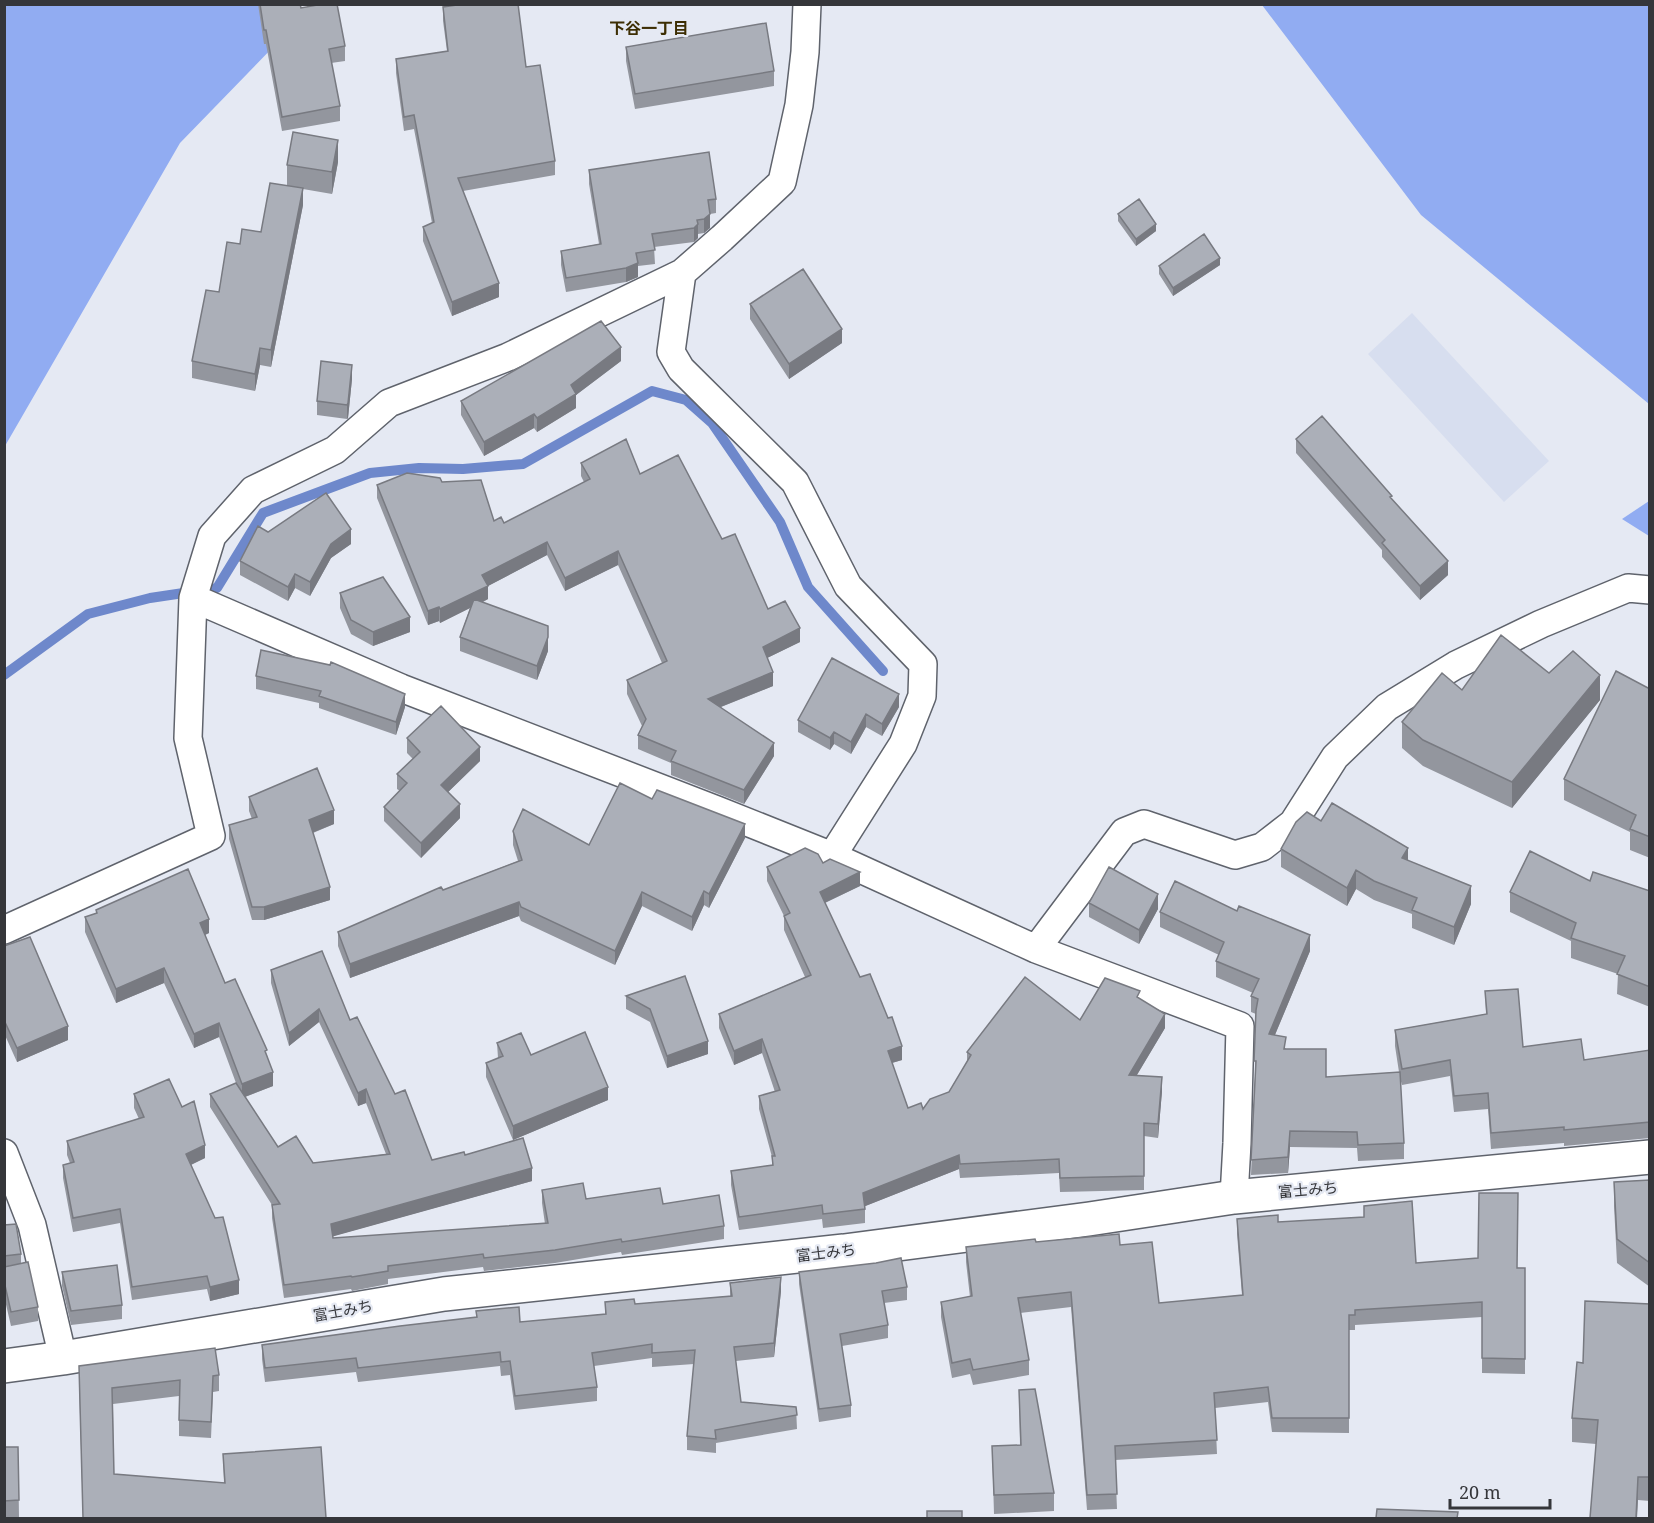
<svg xmlns="http://www.w3.org/2000/svg" width="1654" height="1523" font-family="'Noto Serif','Noto Sans JP',serif">
<style>
.built{fill:#d7deef}
.forest{fill:#91acf2}
.lines{fill:none;stroke-linecap:round;stroke-linejoin:round}
.stream{stroke:#6e88cb;stroke-width:10}
.minor-casing{stroke:#5f636c;stroke-width:30}
.trunk-casing{stroke:#5f636c;stroke-width:36}
.minor{stroke:#fff;stroke-width:27}
.trunk{stroke:#fff;stroke-width:33}
.wall{fill:#93969e}
.shaded-wall{fill:#787a81}
.building{fill:#abafb8;stroke:#787a81;stroke-width:1.5}
.labels{text-anchor:middle;stroke-width:4.5;stroke-linejoin:round;paint-order:stroke}
.street-label{font-size:15px;fill:#35363a;stroke:#e5e9f3}
.neighbourhood-label{font-size:16px;font-weight:bold;fill:#3d2e03;stroke:#e5e9f3}
</style>
<rect width="100%" height="100%" fill="#e5e9f3"/>
<path class="built" d="M1412,313L1549,461L1504,502L1368,354Z"/>
<path class="forest" d="M5,5H282L278,42L180,143L5,446Z
M1262,5H1649V404L1421,215Z
M1649,501V536L1622,519Z"/>
<g class="lines">
<path class="stream" d="M4,675L88,614L150,598L217,588L263,513L370,473L419,468L463,469L523,464L652,391L686,400L712,423L780,522L808,587L883,671"/>
<defs>
<path id="minor" d="M682,273L671,352L681,369L795,482L848,586L923,664L922,696L903,744L832,856
M193,598L401,688L717,810L832,856L1036,949L1240,1026L1237,1143L1234,1197
M4,930L211,836L188,738L193,598L212,536L253,490L335,450L389,403L508,357L682,273L722,238L782,182L799,105L805,52L807,4
M1036,949L1124,832L1144,824L1235,855L1262,847L1293,823L1335,757L1387,707L1456,665L1541,624L1628,588L1650,590
M4,1153L32,1225L63,1358"/>
<path id="trunk" d="M4,1366L63,1358L444,1294L844,1251L1089,1219L1234,1197L1650,1157"/>
</defs>
<use href="#minor" class="minor-casing"/>
<use href="#trunk" class="trunk-casing"/>
<use href="#minor" class="minor"/>
<use href="#trunk" class="trunk"/>
</g>
<path class="wall" d="M258,4H300L301,8L345,46V61L331,63L340,106V121L282,131L266,44H264Z
M443,7L526,67L555,161V175L463,191L499,297L452,316L423,241V227L432,223L414,129L404,131L396,73V59L447,51L443,21Z
M626,47L774,71V86L635,109L626,61Z
M338,162L332,194L303,189V205L271,367L260,365L255,391L192,378V361L219,292L240,244L261,232L287,186V165Z
M589,170L716,199V213L710,214V228L704,233L698,234V238L694,242L654,247L655,264L638,266V277L626,282L566,292L561,265V251L599,244L589,184Z
M1118,214L1156,231L1136,246L1118,221Z
M1220,265L1173,296L1159,274V266Z
M750,304L842,343L789,379L750,319Z
M621,361L576,395V408L537,432L534,428L484,456L461,415V401Z
M352,379L348,418L347,419L317,415V401Z
M1296,439L1392,500L1448,575L1420,600L1382,557V550L1296,453Z
M581,463L640,474L722,539L768,609L800,642L767,658L773,686L721,707L774,756L744,804L671,775V763L638,749V735L642,726L627,694V680L662,663L618,565L565,591L547,555L488,586V599L483,602L548,651L537,680L460,651V637L470,608L440,623L439,621L428,625L377,498V485L442,482L494,521L504,523L584,482L581,476Z
M268,532L351,544L331,558L310,596L295,588L288,601L240,575V561Z
M340,593L410,632L373,646L351,634L340,608Z
M330,665L405,707L396,735L319,708V703L256,689V676Z
M1549,673L1600,700L1512,808L1423,766L1402,748V722L1462,690Z
M1650,689V858L1630,850V832L1564,800V779Z
M899,707L882,736L866,727L851,754L834,744L830,750L798,732V720Z
M407,738L480,761L448,792L460,818L421,858L384,821V807L400,791L397,789V774L413,759L407,753Z
M249,797L334,824L313,833L330,900L264,920H252L229,839V825L252,819L249,811Z
M652,799L745,838L709,908L704,905L692,931L642,906L615,965L521,921L519,916L350,978L338,946V932L443,890L518,861L513,845V831L589,845Z
M1321,821L1408,861L1471,904L1454,945L1412,928V914L1374,900L1356,889L1347,906L1281,867V849Z
M823,863L860,886L825,903L860,977L902,1060L892,1063L908,1108L923,1109L949,1092L967,1062V1052L1080,1020L1140,999L1165,1028L1137,1075L1162,1091L1158,1138L1144,1136V1190L1060,1192L1059,1173L960,1178L959,1169L865,1206V1223L823,1228L822,1219L739,1230L731,1185V1171L772,1165V1157L759,1109V1096L775,1092L762,1053L734,1065L719,1028V1014L805,977L784,930V916L767,881V867Z
M1590,881L1650,891V1007L1617,994L1618,974L1571,958V941L1510,912V892Z
M1089,903L1158,909L1139,944L1089,917Z
M96,910L209,933L205,935L225,983L267,1055L273,1086L245,1097L278,1147L313,1163L386,1154L366,1103L358,1106L319,1022L289,1046L271,983V970L350,1020L395,1094L432,1160L465,1155L532,1181L333,1236V1238L545,1224L542,1203V1190L586,1199L663,1204L724,1226V1239L622,1255L621,1252L555,1263L484,1271L483,1267L388,1279V1284L352,1291L351,1289L284,1298L272,1218V1205L210,1107V1094L236,1083L219,1037L194,1048L164,983L116,1003L85,932V917L96,914Z
M1160,912L1310,951L1275,1035L1286,1049L1326,1077L1399,1072L1395,1046V1030L1486,1014L1485,991L1523,1047L1584,1060L1650,1050V1138L1564,1146V1143L1491,1149L1488,1109L1454,1112L1450,1076L1402,1085L1400,1078L1404,1143V1159L1358,1161L1357,1148L1290,1147L1288,1173L1251,1175L1255,1077L1256,1014L1251,1012V996L1253,993L1216,977V961L1219,955L1160,927Z
M4,946L68,1040L17,1062L4,1033Z
M685,976L708,1054L667,1068L650,1022L626,1009V996Z
M497,1043L531,1055L608,1100L513,1140L486,1077V1063L498,1058Z
M134,1094L205,1158L191,1165L239,1294L210,1301L207,1289L132,1300L120,1223L73,1232L63,1178V1165L70,1163L67,1155V1141L139,1119L134,1108Z
M1650,1180V1287L1617,1263L1614,1206V1182Z
M1364,1206L1416,1263L1525,1268V1374L1482,1373V1317L1355,1325V1330H1349V1433L1272,1432L1268,1402L1215,1408L1217,1454L1115,1460L1117,1509L1087,1510L1071,1307L1020,1313L1029,1360V1375L973,1385L970,1374L952,1378L941,1317V1302L970,1297L966,1262V1247L1036,1242L1120,1245L1159,1303L1242,1295L1237,1234V1219L1278,1222L1364,1217Z
M4,1225L21,1254V1264L38,1307V1321L11,1326L4,1296Z
M62,1272L122,1305V1319L71,1325L62,1286Z
M799,1272L907,1287V1300L884,1303L888,1325V1338L842,1346L851,1405V1417L819,1422L799,1284Z
M730,1283L781,1291L774,1357L736,1361L741,1402L796,1407L797,1429L716,1443V1453L687,1450V1436L694,1364L652,1367V1358L594,1366L597,1387V1401L515,1410L510,1375L501,1376L500,1366L358,1382L356,1372L265,1382L262,1359V1345L476,1318V1311L520,1322L605,1314V1302L635,1304L730,1296Z
M1650,1304V1501L1638,1500L1637,1518H1590L1596,1444L1572,1442V1418L1583,1363Z
M219,1375V1391L213,1392L211,1438L179,1436V1396L113,1404L114,1474L224,1483L223,1454L326,1518H83L79,1382Z
M1019,1390L1054,1493V1511L994,1514L992,1446L1020,1445Z
M4,1447H18L19,1518H4Z"/>
<path class="shaded-wall" d="M338,140V162L332,194V172Z
M303,188V205L271,367V350Z
M710,214V228L704,233V219Z
M698,224V238L694,242V228Z
M1156,224V231L1136,246V239Z
M1220,258V265L1173,296V288Z
M638,263V277L626,282V268Z
M499,283V297L452,316V302Z
M842,329V343L789,379V364Z
M621,347V361L576,395V408L537,432V418L571,385Z
M260,348V365L255,391V374Z
M352,365V379L348,418L347,419V405Z
M534,414V428L484,456V442Z
M351,529V544L331,558L310,596V582L331,544Z
M547,542V555L488,586V599L440,623V609L482,575Z
M618,551V565L565,591V578Z
M1448,561V575L1420,600V586Z
M295,574V588L288,601V587Z
M439,607V621L428,625V611Z
M410,617V632L373,646V632Z
M800,628V642L763,660V647Z
M548,637V651L537,680V666Z
M773,672V686L708,712V699Z
M1600,675V700L1512,808V782Z
M405,694V707L396,735V722Z
M899,694V707L882,736V724Z
M866,714V727L851,754V742Z
M834,732V744L830,750V738Z
M774,743V756L744,804V790Z
M480,747V761L441,799V785Z
M460,804V818L421,858V843Z
M334,810V824L309,834V820Z
M745,824V838L709,908V894Z
M1408,848V866L1402,858Z
M1356,870V889L1347,906V888Z
M860,872V886L820,905V892Z
M1471,886V904L1454,945V927Z
M330,887V900L264,920V907Z
M704,891V905L692,931V917Z
M642,892V906L615,965V951Z
M1158,894V909L1139,944V930Z
M519,902V916L350,978V964Z
M209,919V933L200,937V923Z
M1310,935V951L1269,1049V1034Z
M164,968V983L116,1003V989Z
M319,1009V1022L289,1046V1033Z
M1165,1014V1028L1129,1088V1075Z
M219,1023V1037L194,1048V1034Z
M68,1026V1040L17,1062V1048Z
M762,1039V1053L734,1065V1051Z
M708,1041V1054L667,1068V1056Z
M902,1046V1060L888,1064V1051Z
M273,1072V1086L242,1098V1084Z
M1162,1077V1091L1158,1138V1124Z
M608,1087V1100L513,1140V1126Z
M366,1089V1103L358,1106V1093Z
M1290,1131V1147L1288,1173V1157Z
M205,1145V1158L186,1167V1154Z
M959,1155V1169L863,1207V1193Z
M532,1168V1181L331,1237V1224Z
M781,1277V1291L774,1357V1343Z
M239,1280V1294L210,1301V1287Z
M1638,1477L1637,1518H1636Z"/>
<path class="building" d="M260,4H300L301,8L323,4H337L345,46L329,49L340,106L282,117L266,30H264Z
M464,4H518L526,67L540,65L555,161L458,178L499,283L452,302L423,227L434,222L414,115L404,117L396,59L448,51L443,7Z
M766,23L774,71L635,94L626,47Z
M293,132L338,140L332,172L287,165Z
M709,152L716,199L708,200L710,214L704,219L697,220L698,224L694,228L652,234L655,250L636,253L638,263L626,268L566,278L561,251L601,244L589,170Z
M270,183L303,188L271,350L260,348L255,374L192,361L206,290L219,292L227,242L240,244L242,229L261,232Z
M1139,199L1156,224L1136,239L1118,214Z
M1204,234L1220,258L1173,288L1159,266Z
M803,269L842,329L789,364L750,304Z
M601,321L621,347L571,385L576,394L537,418L534,414L484,442L461,401Z
M321,361L352,365L348,403L347,405L317,401Z
M1322,416L1392,496L1390,497L1448,561L1420,586L1382,543L1385,540L1296,439Z
M626,439L640,474L678,455L722,539L735,534L768,609L785,601L800,628L763,647L773,672L708,699L774,743L744,790L671,761L676,751L638,735L646,719L627,680L667,661L618,551L565,578L547,542L482,575L488,586L440,609L439,607L428,611L377,485L407,473L440,478L442,482L481,480L494,521L501,517L504,523L590,479L581,463Z
M326,493L351,529L331,544L310,582L295,574L288,587L240,561L258,526L268,532Z
M383,577L410,617L373,632L351,620L340,593Z
M474,599L548,626V637L537,666L460,637Z
M1501,635L1549,673L1573,651L1600,675L1512,782L1423,740L1402,722L1442,673L1462,690Z
M261,650L330,665L331,662L405,694L396,722L319,696L321,691L256,676Z
M832,658L899,694L882,724L866,714L851,742L834,732L830,738L798,720Z
M1616,671L1650,689V837L1630,829L1636,815L1564,779Z
M441,706L480,747L441,785L460,804L421,843L384,807L407,783L397,774L420,752L407,738Z
M317,768L334,810L309,820L330,887L264,907H252L229,825L257,817L249,797Z
M620,783L652,799L657,790L745,824L709,894L704,891L692,917L642,892L615,951L521,907L519,902L350,964L338,932L441,887L443,890L522,860L513,831L523,809L589,845Z
M1332,803L1408,848L1402,858L1471,886L1454,927L1412,910L1417,898L1374,881L1356,870L1347,888L1281,849L1296,822L1307,812L1321,821Z
M805,848L818,854L823,863L830,859L860,872L820,892L860,977L870,974L888,1018L892,1017L902,1046L888,1051L908,1108L921,1103L923,1109L930,1099L949,1092L971,1055L967,1052L1025,977L1080,1020L1105,978L1140,991L1137,997L1165,1014L1129,1075L1162,1077L1158,1124L1144,1123V1176L1060,1178L1059,1159L960,1164L959,1155L863,1193L865,1209L823,1214L822,1205L739,1217L731,1171L773,1165L772,1156H775L759,1096L780,1090L762,1039L734,1051L719,1014L811,975L784,916L790,913L767,867Z
M1530,851L1590,881L1593,872L1650,891V987L1617,974L1625,956L1571,938L1576,923L1510,892Z
M1109,867L1158,894L1139,930L1089,903Z
M188,869L209,919L200,923L225,983L235,979L267,1050L265,1051L273,1072L242,1084L219,1023L194,1034L164,968L116,989L85,917L97,913L96,910Z
M1175,881L1237,911L1239,906L1310,935L1269,1034L1286,1037L1284,1049H1326V1077L1400,1072L1404,1143L1358,1145L1357,1132L1290,1131L1288,1157L1251,1160L1256,1061H1254L1256,1010L1258,999L1251,996L1259,979L1216,961L1224,942L1160,912Z
M30,937L68,1026L17,1048L4,1020V946Z
M322,951L350,1020L357,1017L395,1094L405,1090L432,1160L464,1152L465,1155L523,1138L532,1168L331,1224L333,1238L548,1223L542,1190L583,1183L586,1199L660,1188L663,1204L719,1195L724,1226L622,1242L621,1239L555,1250L484,1258L483,1254L388,1266V1271L352,1277L351,1276L284,1285L272,1205L280,1204L210,1094L236,1083L278,1147L296,1136L313,1163L390,1154L366,1089L358,1093L319,1009L289,1033L271,970Z
M685,976L708,1041L667,1056L650,1009L626,996Z
M1518,989L1523,1047L1581,1039L1584,1060L1650,1050V1122L1564,1130V1127L1491,1133L1488,1093L1454,1096L1450,1060L1402,1069L1395,1030L1487,1014L1485,991Z
M585,1032L608,1087L513,1126L486,1063L503,1056L497,1043L521,1033L531,1055Z
M169,1079L182,1107L194,1101L205,1145L186,1154L215,1218L223,1217L239,1280L210,1287L207,1276L132,1287L120,1209L73,1218L63,1165L74,1162L67,1141L144,1117L134,1094Z
M1650,1180V1263L1617,1239L1614,1182Z
M1479,1193H1518L1517,1268H1525V1359L1482,1358V1302L1355,1310V1315H1349V1418H1272L1268,1387L1214,1393L1217,1440L1115,1446L1117,1494L1087,1495L1071,1292L1018,1298L1029,1360L973,1370L970,1359L952,1363L941,1302L972,1296L966,1247L1035,1239L1036,1242L1119,1234L1120,1245L1152,1242L1159,1303L1243,1295L1237,1219L1278,1215V1222L1364,1217V1206L1412,1201L1416,1263L1478,1258Z
M16,1224L21,1254L4,1256V1225Z
M901,1258L907,1287L882,1291L888,1325L840,1334L851,1405L819,1409L799,1272L876,1263Z
M28,1262L38,1307L11,1312L4,1281V1267Z
M117,1265L122,1305L71,1311L62,1272Z
M781,1277L774,1343L734,1347L741,1402L796,1407L797,1415L715,1430L716,1439L687,1436L695,1350L652,1353V1344L592,1353L597,1387L515,1396L510,1361L501,1362L500,1352L358,1368L356,1358L265,1368L262,1345L400,1326L477,1317L476,1311L519,1307L520,1322L606,1314L605,1302L634,1299L635,1304L732,1296L730,1283Z
M1585,1301L1650,1304V1477H1638L1636,1518H1590L1598,1420L1572,1418L1577,1362L1583,1363Z
M215,1348L219,1375L213,1376L211,1422L179,1420L180,1380L112,1388L114,1474L225,1483L223,1454L321,1447L326,1518H83L79,1366Z
M1035,1389L1054,1493L994,1495L992,1446L1021,1445L1019,1390Z
M4,1447H18L19,1500L4,1501Z
M1377,1509L1458,1512L1457,1518H1376Z
M927,1511H962V1518H927Z"/>
<g class="labels">
<g class="street-label">
<text transform="translate(1308 1190) rotate(-5)" y="5">富士みち</text>
<text transform="translate(826 1253) rotate(-7)" y="5">富士みち</text>
<text transform="translate(343 1311) rotate(-10)" y="5">富士みち</text>
</g>
<g class="neighbourhood-label">
<text x="649" y="34">下谷一丁目</text>
</g>
</g>
<rect width="1654" height="1523" fill="none" stroke="#35363a" stroke-width="12"/>
<path d="M1450 1499v9h100v-9" fill="none" stroke="#35363a" stroke-width="3"/>
<text x="1459" y="1499" font-size="18" fill="#35363a" stroke="#e5e9f3" stroke-width="4.5" paint-order="stroke">20 m</text>
</svg>
